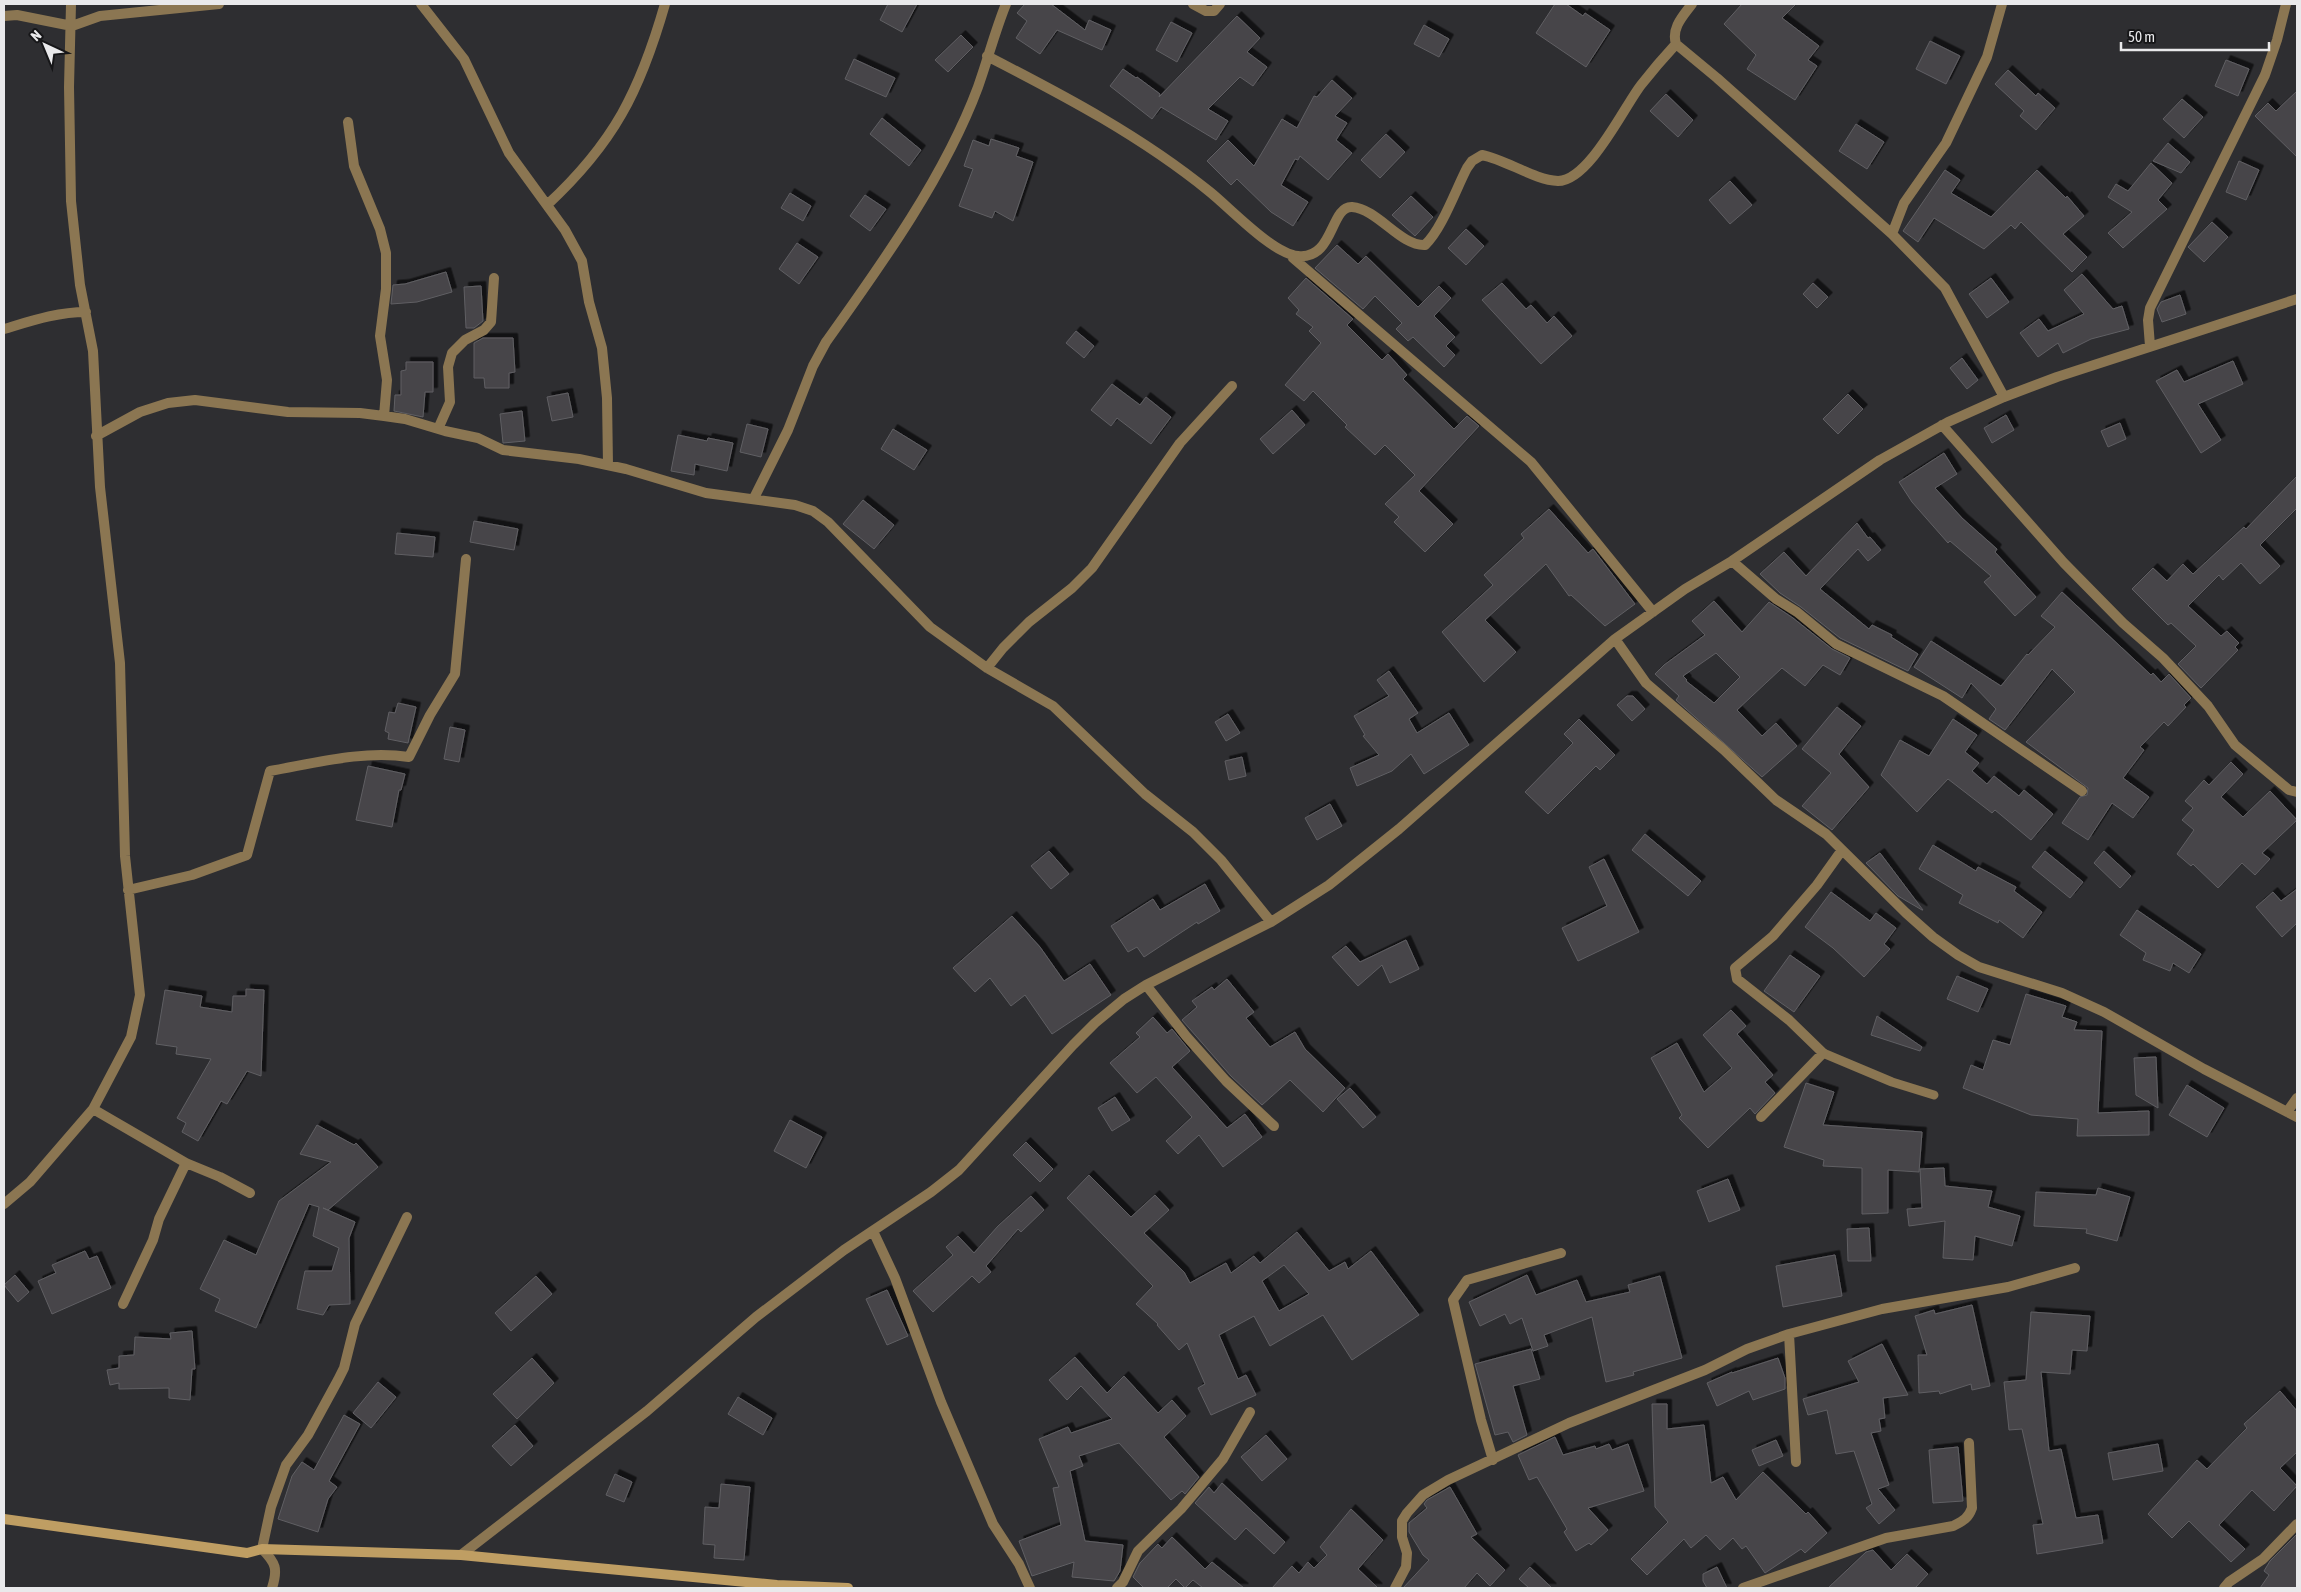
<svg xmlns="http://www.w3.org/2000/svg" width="2301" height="1592" font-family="'Asap Condensed',sans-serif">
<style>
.building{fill:#464549;stroke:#605f63;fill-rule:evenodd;filter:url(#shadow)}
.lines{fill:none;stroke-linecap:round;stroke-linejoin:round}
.lane{stroke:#8b7652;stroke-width:9}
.street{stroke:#8b7652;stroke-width:10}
.secondary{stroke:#bf9e63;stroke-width:10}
</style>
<defs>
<filter id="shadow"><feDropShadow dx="4.5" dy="-4.5" stdDeviation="0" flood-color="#0009"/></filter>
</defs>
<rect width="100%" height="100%" fill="#2e2e31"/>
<path class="building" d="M888,4H917L902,32L880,20Z
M1025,4H1051L1085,30L1089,20L1111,30L1102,50L1057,30L1040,54L1016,38L1027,21L1017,13Z
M1555,4H1566L1583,16L1585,13L1610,30L1586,67L1536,33Z
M1742,4H1796L1782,18L1819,46L1808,60L1817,66L1795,100L1747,69L1756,55L1724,24Z
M1237,16L1260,38L1247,52L1267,67L1253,86L1240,77L1208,109L1228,121L1216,140L1161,107L1152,119L1110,86L1123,69L1136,78L1137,77L1160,94L1159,97Z
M1171,22L1192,33L1177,62L1156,50Z
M1424,25L1449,39L1439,57L1414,44Z
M961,35L973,47L948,72L935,60Z
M1930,41L1960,56L1946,84L1916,69Z
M854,59L895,78L886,97L845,79Z
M2226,60L2249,69L2238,96L2215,86Z
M2008,70L2036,96L2038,93L2055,108L2036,130L2020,116L2024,111L1995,84Z
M1332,80L1352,98L1335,116L1347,123L1336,140L1352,153L1328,180L1300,156L1298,160L1295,159L1281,185L1308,202L1293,226L1271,212L1237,179L1231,185L1207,161L1228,140L1254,166L1282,119L1297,128L1314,96L1317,97Z
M2297,91V157L2255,116L2268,103L2276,111Z
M1666,94L1693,120L1678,137L1650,111Z
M2182,99L2203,117L2184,138L2163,119Z
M882,118L921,150L909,166L870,134Z
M1856,124L1884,142L1867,169L1839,151Z
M1386,134L1405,152L1380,178L1361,160Z
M991,139L1019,148L1016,156L1033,162L1013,221L995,211L992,218L959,206L973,169L964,166L973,140L989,146Z
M2168,143L2190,162L2181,173L2153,161Z
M2239,161L2259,170L2246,200L2226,192Z
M2151,163L2172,183L2158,200L2167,209L2123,248L2108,233L2132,212L2108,197L2116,184L2128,191Z
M1945,170L1960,180L1951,193L1991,217L2037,170L2066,198L2067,196L2084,216L2063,234L2087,257L2072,272L2021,222L2015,229L2011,225L1984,249L1934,218L1918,242L1903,231Z
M1730,181L1752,205L1730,224L1709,200Z
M790,193L811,206L803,221L781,208Z
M865,195L886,209L870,231L850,216Z
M1411,196L1433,217L1415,236L1392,215Z
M2212,222L2228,237L2204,262L2188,247Z
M1466,229L1484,246L1466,265L1448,248Z
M797,243L818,257L799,284L779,269Z
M1337,245L1358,264L1366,256L1418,307L1439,286L1451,298L1434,316L1455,337L1446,346L1455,355L1444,367L1413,337L1408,341L1396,329L1402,323L1375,296L1363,309L1315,268Z
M446,272L452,292L417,302L391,304L393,285L405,284Z
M2082,274L2113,309L2122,306L2129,329L2091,339L2063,353L2058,343L2038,357L2020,333L2039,319L2048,331L2084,314L2064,290Z
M1306,278L1353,319L1347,325L1382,360L1388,354L1407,375L1403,379L1454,429L1467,416L1479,426L1419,491L1453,524L1425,552L1394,522L1399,517L1385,504L1415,475L1385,445L1375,455L1345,427L1347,425L1313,391L1304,401L1285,385L1321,343L1309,331L1313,327L1296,314L1299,310L1288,298Z
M1991,278L2009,302L1987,318L1969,294Z
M1502,283L1526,309L1531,305L1547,323L1554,316L1572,336L1541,364L1482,300Z
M1813,283L1828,297L1817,308L1803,294Z
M481,286L483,321L474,328H466L464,287Z
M2180,295L2186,314L2162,322L2157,309L2161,302Z
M1076,331L1094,346L1084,358L1066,343Z
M483,338H513L515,372L509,373V388H485L484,378H474V343Z
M1962,358L1978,380L1967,389L1950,368Z
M2233,361L2243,384L2198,404L2221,440L2201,453L2156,381L2177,370L2184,382Z
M406,362H433V392H425L423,417L394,411L395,395H401V371L406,370Z
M1112,384L1140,405L1146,397L1171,417L1151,444L1117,418L1111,426L1091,410Z
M568,393L573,417L552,421L547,397Z
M1848,394L1863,409L1838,434L1823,419Z
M1292,410L1305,425L1273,454L1260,439Z
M522,411L525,441L503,443L500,414Z
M2006,415L2014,430L1992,443L1984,428Z
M2120,423L2126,439L2108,447L2101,431Z
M747,424L768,429L761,457L740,452Z
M893,429L927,450L914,470L881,449Z
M678,435L707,441L708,438L733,443L727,471L695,464L694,475L671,471Z
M1944,453L1957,474L1935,488L1962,518L1997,549L1995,552L2036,597L2015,616L1984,582L1991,576L1950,541L1948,543L1912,502L1899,482Z
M2297,476V508L2260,545L2280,566L2260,584L2241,563L2223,580L2219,575L2188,606L2221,636L2227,631L2239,643L2235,647L2238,650L2201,688L2178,664L2196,646L2171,623L2168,625L2132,589L2153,568L2167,581L2183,564L2193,574L2244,527L2246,529Z
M863,500L894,525L874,549L843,524Z
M1549,509L1588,553L1593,549L1635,604L1605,626L1571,595L1569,596L1546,564L1485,620L1516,652L1484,682L1442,632L1493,585L1484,575L1524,538L1521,534Z
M474,521L518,529L514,550L470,542Z
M1857,523L1868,538L1870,537L1881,550L1868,561L1858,549L1820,589L1869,629L1872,625L1892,635L1891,637L1918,654L1908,671L1840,638L1801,607L1780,593L1760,574L1784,552L1806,576Z
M397,533L435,537L433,557L395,554Z
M2062,592L2151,675L2153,673L2161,682L2169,674L2191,698L2184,705L2186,707L2168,726L2164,722L2140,747L2144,750L2123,778L2149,797L2133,818L2112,803L2088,840L2062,823L2080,797L2087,795L2088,788L2026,742L2075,692L2052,669L2005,730L1989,719L1996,709L1971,683L1962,698L1914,667L1931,641L2001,686L2027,654L2028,655L2055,627L2041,616Z
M1714,601L1742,632L1769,602L1793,618L1832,649L1850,658L1840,675L1823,665L1805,686L1782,668L1737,710L1762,736L1776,723L1797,746L1762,777L1676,700L1679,696L1655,674L1664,665L1705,635L1692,621ZM1716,653L1740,677L1714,703L1686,681L1687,680L1683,676Z
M1389,671L1418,713L1409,719L1417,733L1449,713L1469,745L1424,774L1411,754L1392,771L1357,786L1350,768L1379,755L1363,736L1365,735L1354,716L1389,696L1377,680Z
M1627,696H1633L1645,709L1632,721L1617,705Z
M398,703L416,707L408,743L388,739L389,733L385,731L389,712L395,713Z
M1837,707L1861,726L1839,754L1869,787L1832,830L1802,806L1831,773L1802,749Z
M1228,714L1240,733L1226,741L1215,722Z
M1579,719L1615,755L1600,770L1596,766L1548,814L1525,792L1573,743L1564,734Z
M1953,719L1977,735L1965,752L1979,763L1972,771L1987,784L1994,776L2019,796L2024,790L2053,814L2031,840L1995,810L1992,813L1948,779L1917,812L1881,775L1900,740L1929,756Z
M450,727L465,730L459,762L444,759Z
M1242,757L1246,776L1229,780L1225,761Z
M2231,762L2243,774L2221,797L2243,817L2270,791L2297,820L2262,853L2270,859L2255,875L2242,863L2218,888L2193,864L2191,866L2177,854L2194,830L2182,820L2193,808L2185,801L2204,780L2209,785Z
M368,766L405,774L401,790H399L392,827L356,820Z
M1330,804L1342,826L1317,840L1305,818Z
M1645,834L1701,881L1688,896L1632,850Z
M1933,845L1976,871L1978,867L2016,887L2014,891L2042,912L2023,938L1999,920L1998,923L1959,903L1963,895L1919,869Z
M1049,851L1069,874L1051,889L1031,866Z
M2045,851L2083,882L2070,898L2032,867Z
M2104,851L2131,876L2120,888L2094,863Z
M1880,853L1923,910H1922L1898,896L1866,863Z
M1604,859L1639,932L1578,961L1562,928L1607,906L1589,867Z
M1205,884L1220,911L1198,924L1197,922L1144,957L1137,947L1128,952L1111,926L1153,899L1160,910Z
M2297,889V923L2282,937L2256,907L2273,892L2281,901Z
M1831,892L1870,921L1876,913L1896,928L1884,944L1890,949L1864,977L1833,948L1805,927Z
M2137,910L2201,954L2189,973L2173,963L2170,971L2143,960L2146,953L2120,935Z
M1012,916L1040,947L1064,981L1090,964L1111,995L1052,1034L1025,995L1011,1006L990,978L975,992L953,968Z
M1406,940L1419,969L1390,983L1382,965L1358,986L1332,957L1346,946L1360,962Z
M1790,955L1820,976L1794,1012L1764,991Z
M1957,976L1988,989L1978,1012L1947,999Z
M1227,979L1254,1012L1246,1018L1270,1047L1295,1032L1305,1049L1345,1088L1323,1112L1290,1080L1262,1105L1231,1076L1182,1020L1197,1007L1192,1001L1212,987L1214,990Z
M246,989L264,990L261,1076L247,1071L227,1104L221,1101L198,1141L182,1132L186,1123L177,1118L211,1059L176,1054L177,1047L156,1044L165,990L202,996L200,1007L232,1012L233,996H246Z
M2026,994L2066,1006L2062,1017L2077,1022L2074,1030L2102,1031L2098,1113L2149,1111V1135L2077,1136L2078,1119L2031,1115L1963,1088L1971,1065L1983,1070L1993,1040L2010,1045Z
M1731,1010L1746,1026L1737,1034L1773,1075L1765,1082L1775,1093L1755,1114L1750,1108L1708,1148L1679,1118L1682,1115L1651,1058L1677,1043L1704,1092L1732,1068L1703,1035Z
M1877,1016L1922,1047L1920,1051L1871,1035Z
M1153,1017L1167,1033L1172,1029L1190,1051L1172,1067L1227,1128L1245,1114L1262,1137L1223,1167L1199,1135L1178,1154L1166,1141L1192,1117L1156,1077L1137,1093L1110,1063L1140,1037L1136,1033Z
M2156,1057L2158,1108L2136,1095L2134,1058Z
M1806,1083L1834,1092L1823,1125L1922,1132L1919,1172L1888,1170V1213L1862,1214V1168L1823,1166L1824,1160L1784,1147Z
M2187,1085L2224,1108L2207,1137L2169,1115Z
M1350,1088L1376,1117L1363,1128L1337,1099Z
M1115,1097L1130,1120L1112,1131L1098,1108Z
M790,1120L822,1137L806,1168L774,1151Z
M317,1125L354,1145L356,1143L378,1167L328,1210L323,1208L355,1222L349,1238L350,1304L329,1305L323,1315L297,1309L305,1271H332L339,1248L313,1236L319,1207L309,1204L256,1328L215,1311L220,1299L200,1289L224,1240L256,1255L279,1201L331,1162L300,1154Z
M1026,1142L1053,1169L1040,1182L1013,1155Z
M1944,1168L1945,1186L1992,1191L1988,1207L2020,1216L2012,1246L1975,1236L1973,1260L1943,1258L1945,1221L1909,1226L1907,1209L1922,1208L1920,1169Z
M1089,1175L1131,1217L1155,1195L1169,1210L1144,1233L1184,1272L1190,1283L1226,1263L1231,1273L1254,1256L1260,1263L1297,1232L1329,1271L1345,1262L1348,1269L1371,1251L1419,1315L1352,1360L1323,1315L1270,1346L1254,1316L1219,1335L1238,1379L1246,1375L1256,1395L1211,1415L1198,1388L1205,1384L1187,1343L1179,1350L1157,1325L1158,1324L1136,1304L1153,1286L1067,1198ZM1284,1265L1309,1294L1279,1311L1262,1281Z
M1728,1179L1740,1210L1709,1222L1697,1191Z
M2098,1188L2130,1197L2117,1241L2086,1233L2087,1229L2034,1226L2036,1192L2096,1195Z
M1031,1196L1044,1210L1021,1232L1018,1229L986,1266L991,1272L979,1283L972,1276L933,1312L913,1291L953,1255L946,1247L958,1236L974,1253L998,1226Z
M1869,1228L1871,1261H1848L1847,1229Z
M85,1251L89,1259L97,1256L111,1288L52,1314L38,1281L56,1273L52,1265Z
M1835,1255L1842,1296L1783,1307L1776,1266Z
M15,1275L29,1292L18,1302L4,1285Z
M1527,1275L1536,1295L1577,1280L1586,1302L1630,1292L1628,1285L1660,1276L1682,1358L1633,1372L1634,1375L1606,1382L1592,1317L1544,1335L1548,1346L1533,1351L1522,1318L1510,1324L1505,1314L1480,1326L1469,1302Z
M536,1276L552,1294L511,1331L495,1313Z
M887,1290L908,1336L887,1345L866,1299Z
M1972,1305L1990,1386L1972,1390L1971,1384L1940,1394L1939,1391L1919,1393L1918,1355H1927L1915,1316L1934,1310L1935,1314Z
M2031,1312L2090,1316L2087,1351L2072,1350L2070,1374L2041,1372L2049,1451L2061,1449L2076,1518L2098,1515L2103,1543L2037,1554L2033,1525L2043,1524L2022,1429L2009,1430L2004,1382L2026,1380Z
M192,1331L195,1369H192L190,1400L169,1398V1388L119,1389V1383L110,1385L107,1370L119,1368V1356L134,1355L135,1337L171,1339L170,1333Z
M1882,1344L1908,1395L1883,1398L1885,1418L1879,1419L1881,1431L1871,1433L1889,1485L1878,1489L1895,1510L1879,1524L1866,1508L1872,1504L1854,1451L1836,1454L1827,1410L1808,1415L1803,1399L1859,1382L1848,1361Z
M1531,1349L1540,1379L1513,1386L1527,1435L1513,1442L1508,1432L1495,1435L1475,1364Z
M1075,1357L1107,1393L1124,1376L1158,1413L1172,1400L1186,1416L1164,1437L1199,1477L1185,1494L1182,1491L1171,1500L1119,1443L1079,1456L1083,1466L1070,1471L1085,1541L1123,1545L1120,1571L1114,1581L1072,1577L1074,1562L1032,1576L1019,1541L1061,1525L1053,1488L1059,1487L1039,1439L1068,1427L1071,1433L1112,1419L1081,1386L1067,1400L1049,1380Z
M532,1358L554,1383L517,1419L493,1394Z
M1778,1358L1785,1378V1389L1753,1400L1749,1391L1717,1406L1707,1383L1732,1372V1373Z
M378,1382L396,1397L371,1428L353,1413Z
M2280,1391L2297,1411V1452L2280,1468L2297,1486L2274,1511L2252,1490L2219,1525L2245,1549L2231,1562L2189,1521L2172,1538L2148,1514L2197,1460L2207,1469L2247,1428L2244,1424Z
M738,1397L772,1418L763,1435L728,1414Z
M1652,1404H1667V1429L1704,1425L1711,1483L1723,1477L1736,1500L1763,1472L1806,1514L1808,1512L1827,1533L1805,1553L1801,1549L1765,1573L1746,1546L1742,1549L1733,1538L1720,1550L1706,1535L1691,1548L1684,1539L1647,1575L1631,1559L1668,1522L1655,1507Z
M344,1415L360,1424L329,1481L337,1487L328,1499L318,1532L278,1519L292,1476L302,1462L314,1470Z
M515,1425L533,1446L511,1466L492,1446Z
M1266,1435L1287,1459L1262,1481L1241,1457Z
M1555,1437L1563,1455L1595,1446L1596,1449L1609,1444L1612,1450L1628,1444L1644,1491L1588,1508L1608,1530L1591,1545L1589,1543L1576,1551L1564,1532L1567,1529L1537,1477L1529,1480L1518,1455Z
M1776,1440L1783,1456L1759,1466L1752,1450Z
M2158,1444L2163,1471L2113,1480L2108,1453Z
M1958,1447L1963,1501L1933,1503L1929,1450Z
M615,1474L632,1482L624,1502L606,1495Z
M1222,1483L1285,1542L1274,1554L1246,1528L1235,1540L1195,1503L1209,1487L1214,1493Z
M721,1484L750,1487L744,1560L714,1558L715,1545L703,1544L705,1507L719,1508Z
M1450,1487L1477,1534L1471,1537L1505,1570L1490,1586L1477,1573L1464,1588H1403L1429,1560L1423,1555L1409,1532V1523L1427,1508L1424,1504L1427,1500Z
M1351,1509L1383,1540L1358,1569L1378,1588H1272L1292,1566L1299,1573L1308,1562L1314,1568L1327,1555L1320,1547Z
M2297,1534V1588H2260L2269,1575L2264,1571L2270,1561Z
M1172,1537L1205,1569L1212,1562L1244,1588H1203L1193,1580L1185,1588L1176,1579L1167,1588H1144L1133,1577L1140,1563L1158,1544L1162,1548Z
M1873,1550L1891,1570L1907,1554L1928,1574L1915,1588H1828L1866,1552Z
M1530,1567L1552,1588H1529L1519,1579Z
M1717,1567L1727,1588H1707L1703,1581V1574Z"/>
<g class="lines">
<path class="lane" d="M1823,1053L1892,1082L1934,1095"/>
<path class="street" d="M421,4L464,59L509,153L565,230L582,261L589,302L602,348L607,398L608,465
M1193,4L1206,11H1214L1220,4
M1692,4C1683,16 1671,28 1676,44L1717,78L1892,234L1945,288L2004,397
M4,16L17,15L72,26L100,16L219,4
M987,56C1065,96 1141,136 1210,192C1230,208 1273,254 1298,256C1334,260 1330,206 1352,207C1378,209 1400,246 1425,245C1442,229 1456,189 1467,168L1472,161L1482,155C1507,160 1534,180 1558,181C1589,181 1624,107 1641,85C1652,71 1664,57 1676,44
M348,122L354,166L380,229L386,253V289L380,336L387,380L384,416
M547,205C614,143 640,91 665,4
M1892,234L1904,203L1946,143L1987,57L2002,4
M1294,256L1293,258L1531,462L1653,612
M4,329C31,321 57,312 86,312
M2150,346L2148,320L2150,308L2265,75L2277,40L2286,4
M1942,425L2064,563L2123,623L2163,658L2208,706L2235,745L2289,790L2297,792
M438,429L450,402L448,367L452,353L465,340L484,330L491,322L494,278
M96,436L140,412L168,403L195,400L288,412L360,413L384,416L405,419L445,431L478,438L503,450L579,459L626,469L706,493L795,505L813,511L828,522L930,627L987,668L1053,706L1145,794L1193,832L1221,860L1271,922
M754,498L788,430L813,366L826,342C881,265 945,176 978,87C988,59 995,31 1006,4
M1732,561L1776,599L1797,612L1836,644L1943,696L2082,791
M1615,639L1646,683L1724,750L1776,800L1826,834L1906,913L1933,937L1958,955L1979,967L2062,993L2104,1012L2204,1069L2297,1117
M987,668L1003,648L1029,622L1072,588L1092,568L1180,443L1232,386
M128,890L192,875L247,855L270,771C316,763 363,750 409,757L430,715L455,674L466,559
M1146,985L1186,1036L1226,1081L1274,1126
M93,1109L186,1163L220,1177L250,1193
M2287,1112L2297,1098
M1761,1117L1823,1053L1789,1020L1737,979L1735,968L1773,936L1817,885L1842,850
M4,1204L30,1182L93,1109L131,1037L140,995L125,856L120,663L100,487L93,351L80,285L71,201L69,87L71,4
M873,1231L895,1278L941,1402L993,1524L1019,1564L1030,1588
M123,1304L153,1240L159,1219L186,1163
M1789,1334L1796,1462
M1493,1460L1481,1420L1453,1300L1467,1280L1561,1253
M461,1555L647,1411L756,1317L844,1250L931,1192L959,1170L1073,1045L1095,1023L1124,999L1146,985L1271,922L1329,885L1399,829L1615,639L1685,589L1732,561L1880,460L1948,422L2004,397L2057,377L2297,299
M272,1588C278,1569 276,1563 262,1549L271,1507L286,1465L308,1435L338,1380L344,1368L355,1324L407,1217
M1117,1588L1123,1582L1138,1551L1181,1509L1223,1459L1250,1412
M1395,1588L1406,1567L1407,1553L1402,1537V1521L1407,1513L1423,1495L1448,1480L1569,1423L1705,1370L1747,1349L1789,1334L1882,1309L2008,1287L2075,1268
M1743,1588L1886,1538L1953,1526C1963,1521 1968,1519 1972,1508L1969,1443
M2224,1588L2229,1582L2263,1559L2297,1524"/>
<path class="secondary" d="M4,1519L247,1553L262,1549L461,1555L777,1585L848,1588"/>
</g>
<rect width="2301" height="1592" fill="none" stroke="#e9e9eb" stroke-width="10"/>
<g transform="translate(45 45) rotate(316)" stroke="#161618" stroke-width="4" paint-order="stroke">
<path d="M0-4L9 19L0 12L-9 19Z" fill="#e9e9eb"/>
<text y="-8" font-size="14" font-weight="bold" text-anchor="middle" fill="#e9e9eb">N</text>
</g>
<path d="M2121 42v8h148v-8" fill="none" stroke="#e9e9eb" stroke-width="2.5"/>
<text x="2128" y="42" font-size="15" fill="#e9e9eb" stroke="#161618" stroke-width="4" paint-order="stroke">50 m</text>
</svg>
